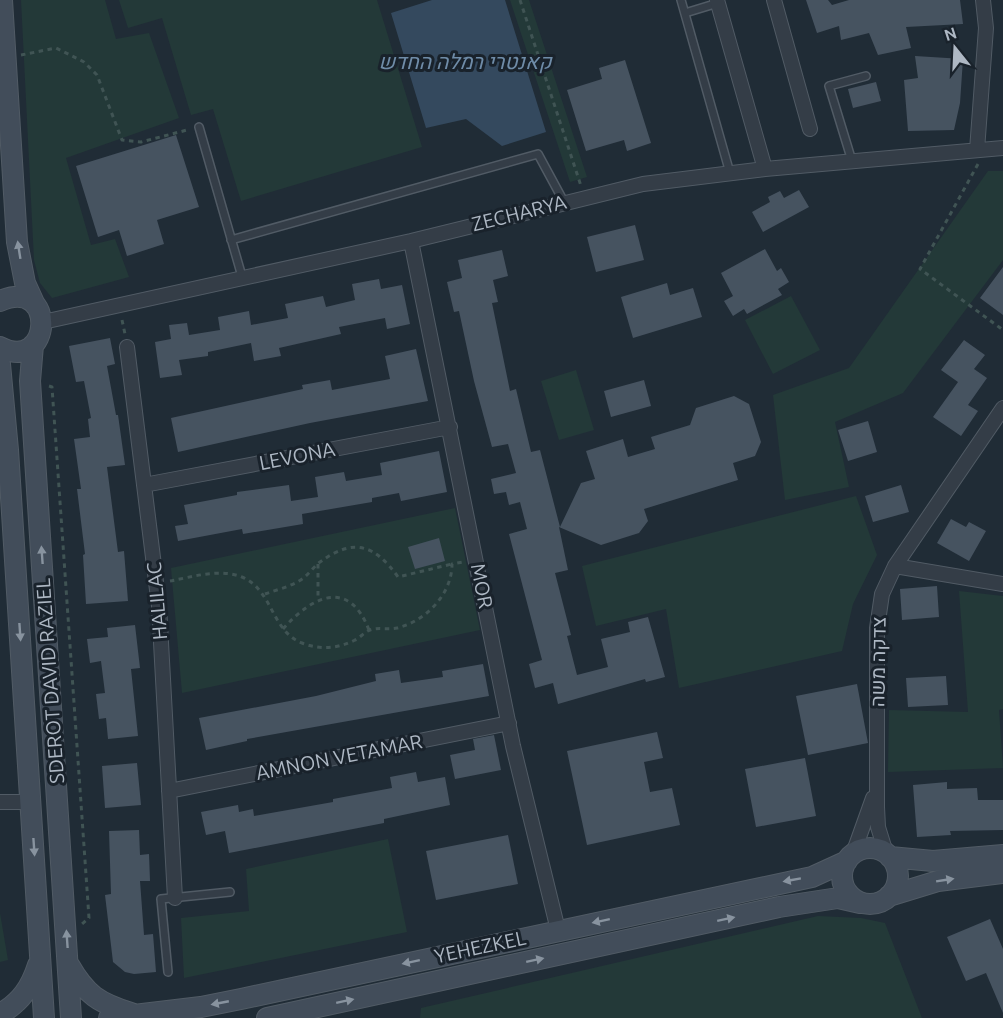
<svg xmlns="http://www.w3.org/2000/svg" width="1003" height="1018" font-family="Ubuntu,Heebo,sans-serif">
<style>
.green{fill:#233938}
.water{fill:#34495e}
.building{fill:#465360}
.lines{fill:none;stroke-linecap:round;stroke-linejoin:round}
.lane-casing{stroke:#515b65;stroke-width:10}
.street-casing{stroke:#515b65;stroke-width:16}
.secondary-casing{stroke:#515b65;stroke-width:22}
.path{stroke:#405454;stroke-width:3;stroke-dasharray:4.5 4.5;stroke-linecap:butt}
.lane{stroke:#343d47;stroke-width:7}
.street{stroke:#343d47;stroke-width:14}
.secondary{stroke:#424d5a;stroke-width:20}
.oneway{fill:#88939f}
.labels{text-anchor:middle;stroke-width:6;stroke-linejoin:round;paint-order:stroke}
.street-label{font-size:20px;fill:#aeb8c4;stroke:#19222b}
.water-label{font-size:21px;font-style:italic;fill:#6f8ca8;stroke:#19222b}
</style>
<rect width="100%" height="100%" fill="#202c36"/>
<path class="green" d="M21,0H105L116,39L149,33L179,118L66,158L91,245L115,239L129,277L52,298L40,283L34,260Z
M119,0H377L422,147L241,201L213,109L191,115L162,18L128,28Z
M510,0H529L587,177L570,182Z
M988,171H1003V260L903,393L835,422L849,487L785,500L773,395L849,368Z
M791,296L820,350L773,374L745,320Z
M576,370L594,430L559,440L541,381Z
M856,496L877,555L853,604L842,651L679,688L666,609L596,626L582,566Z
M455,508L480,630L182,693L171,568Z
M959,591L1003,596V709L999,710L1003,768L888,772L889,710L968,712Z
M388,839L407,932L184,978L181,918L249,911L246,869Z
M0,913L8,960L0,962Z
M818,916L861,918L885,923L922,1018H420L421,1008Z"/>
<path class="water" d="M432,0H505L546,132L502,146L466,119L426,128L391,13Z"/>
<path class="building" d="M806,0H828L832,5L849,0H960L963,24L906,27L911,48L878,55L869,33L841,40L839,26L817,33Z
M915,56L963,59L960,103L954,130L908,131L904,80L918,78Z
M625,60L651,143L627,151L624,140L586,151L567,90L602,79L599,68Z
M876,82L881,101L853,108L848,89Z
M176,135L199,207L157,220L164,244L127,256L119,230L98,237L76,166Z
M799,190L809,207L763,232L752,212L770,202L768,197L780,191L784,198Z
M635,225L644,260L596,272L587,237Z
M765,249L777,271L781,268L789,282L778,289L782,295L747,314L744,309L733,316L724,301L733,296L721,273Z
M502,250L508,276L493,280L498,302L492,303L510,391L516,389L531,452L540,450L560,527L581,483L595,479L586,451L623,439L628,457L655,449L651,437L690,425L696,408L734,396L749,404L761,442L755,456L733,463L738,480L644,509L648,521L639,533L601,545L559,527L568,570L555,573L571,635L567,636L577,675L608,667L601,639L630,632L628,622L648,617L665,677L646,682L645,679L558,704L553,683L535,688L529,664L542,660L509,534L527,529L520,502L509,505L506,492L494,494L491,479L516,473L508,444L492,447L474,381L459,311L454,312L447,282L462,278L458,260Z
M1003,267V315L980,298Z
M379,279L381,289L402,285L410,324L387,329L385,318L339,327L341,334L279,348L281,356L254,361L251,343L208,352V356L179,360L182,375L160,378L155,342L171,339L169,325L187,323L189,335L220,330L218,317L249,311L251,325L288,318L285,304L323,296L326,307L355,300L352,284Z
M667,283L670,295L693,288L702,317L633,338L621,297Z
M110,338L115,364L107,366L116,415H118L125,465L107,467L118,552L124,551L128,601L86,604L83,555L85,554L77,489H81L74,439L90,437L88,419L91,418L84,381L76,382L69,346Z
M964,340L985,355L974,369L987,378L968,405L978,411L961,436L933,417L958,382L941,370Z
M416,349L428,401L310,423L178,452L171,418L303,389L302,385L330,380L332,390L390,379L385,356Z
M644,380L651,406L611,417L604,391Z
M868,421L877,452L848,461L838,430Z
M439,451L447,492L401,501L399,493L372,498V502L302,514L303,524L243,534L242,529L178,541L175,526L188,524L184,505L237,495V492L289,485L291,501L318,497L315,477L344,472L346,481L382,475L380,463Z
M901,485L909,512L873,522L865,496Z
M951,519L966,527L969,522L986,531L969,561L937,543Z
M439,538L445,561L415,569L408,547Z
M937,586L939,617L902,620L900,589Z
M135,625L140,668L131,669L138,736L108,739L106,718L99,719L96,694L105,693L101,661L90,663L87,639L108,637L107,628Z
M483,664L489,696L247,739V741L206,750L199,718L316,696L376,681L375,674L399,670L401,683L443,677L442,671Z
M946,676L948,705L908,707L906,678Z
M857,684L868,743L808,755L796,696Z
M657,732L663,758L644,762L650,792L672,788L680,825L587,845L567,751Z
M494,735L501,770L455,779L450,755L475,750L473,739Z
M805,758L816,816L756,827L745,769Z
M137,763L141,805L105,808L102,766Z
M416,772L418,782L445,777L450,805L384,819V823L229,853L225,831L206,835L201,812L238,805L239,812L253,809L254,816L333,802V799L392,788L390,777Z
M947,782V789L977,788L978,800H1003V830L950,831L951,835L917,837L913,785Z
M139,830L140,855L149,854L150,881H140L144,935L153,934L156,972L134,974L125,972L113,962L105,895L111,894L109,831Z
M508,835L518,884L436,900L426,851Z
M990,919L1003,949V1013L986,973L966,981L947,937Z"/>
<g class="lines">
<defs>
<path id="lane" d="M681,0L730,173
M685,13L718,3
M199,127L243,280
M852,161L829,86L866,76
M231,240L538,154L564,202
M168,972L161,899L230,892"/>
<path id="street" d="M717,0L765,169
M774,0L810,129
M977,150L986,28L983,0
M411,241L513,746L558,930
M43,322L411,241L643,184L765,169L1003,148
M127,347L159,606L175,898
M144,485L450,427
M895,566L1003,584
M169,791L509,723
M0,802H31
M886,853L878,827L877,807V628L882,594L895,566L1003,408
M853,854L873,798"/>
<path id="secondary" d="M2,0L17,242L25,283L35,305
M0,301C58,276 52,374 0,347
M33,345L30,381L71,1018
M0,364L8,450L44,1018
M842 876a28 28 0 1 1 56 0a28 28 0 1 1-56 0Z
M890,857L933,861L1003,855
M889,896L938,881L1003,873
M69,965C86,995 99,1003 131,1013
M0,1014C21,1002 31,987 38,965
M109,1018L201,1007L241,999L812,877L847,861
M267,1018L779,907L838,898L860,903"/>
</defs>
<use href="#lane" class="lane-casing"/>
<use href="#street" class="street-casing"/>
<use href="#secondary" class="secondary-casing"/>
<path class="path" d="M520,0L581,186
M21,55L56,48L84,62L97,75L122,140L141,142L187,130
M978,164L920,269L1003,330
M122,320L125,334
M49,386L52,387L89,918L82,924
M318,564V598
M170,581C192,577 220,568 242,577C273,590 271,631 302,643C320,650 337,649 355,640C360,638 364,632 370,630C378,627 388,630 397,628C426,621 452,594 452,564L463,562
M265,594C276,590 289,587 299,581C308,576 312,568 320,562C354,537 375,545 398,577L452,564
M283,629C312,596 349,578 369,630"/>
<use href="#lane" class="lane"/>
<use href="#street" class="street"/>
<use href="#secondary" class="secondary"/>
</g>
<defs><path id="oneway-solid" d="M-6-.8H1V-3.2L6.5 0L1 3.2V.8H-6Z" transform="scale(1.5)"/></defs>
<g class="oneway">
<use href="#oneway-solid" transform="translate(19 250) rotate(-99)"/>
<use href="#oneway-solid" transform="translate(42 555) rotate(-94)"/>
<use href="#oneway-solid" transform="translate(20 632) rotate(86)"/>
<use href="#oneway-solid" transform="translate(34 847) rotate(86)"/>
<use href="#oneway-solid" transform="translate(792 880) rotate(170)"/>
<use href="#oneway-solid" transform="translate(945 880) rotate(-9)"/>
<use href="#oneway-solid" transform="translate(726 919) rotate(-12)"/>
<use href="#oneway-solid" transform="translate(601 921) rotate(168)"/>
<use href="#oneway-solid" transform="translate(67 939) rotate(-94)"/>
<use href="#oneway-solid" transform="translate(535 960) rotate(-12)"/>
<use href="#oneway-solid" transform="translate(411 962) rotate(168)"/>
<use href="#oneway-solid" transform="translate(345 1001) rotate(-12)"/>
<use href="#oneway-solid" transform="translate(220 1003) rotate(169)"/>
</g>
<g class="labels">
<g class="street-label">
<text transform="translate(519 213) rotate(-14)" y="7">ZECHARYA</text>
<text transform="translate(297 456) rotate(-11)" y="7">LEVONA</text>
<text transform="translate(482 586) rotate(79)" y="7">MOR</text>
<text transform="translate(157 601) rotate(-95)" y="7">HALILAC</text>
<text transform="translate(878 662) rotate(-89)" y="7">צדקה משה</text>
<text transform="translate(50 681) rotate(-94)" y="7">SDEROT DAVID RAZIEL</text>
<text transform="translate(339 757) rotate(-11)" y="7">AMNON VETAMAR</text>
<text transform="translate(480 947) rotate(-12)" y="7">YEHEZKEL</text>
</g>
<g class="water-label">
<text x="465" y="69">קאנטרי רמלה החדש</text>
</g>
</g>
<g transform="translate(955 48) rotate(342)" stroke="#19222b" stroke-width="4.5" paint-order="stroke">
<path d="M0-4.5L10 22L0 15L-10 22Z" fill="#aeb8c4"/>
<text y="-9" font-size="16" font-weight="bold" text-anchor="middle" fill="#aeb8c4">N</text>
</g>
</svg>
